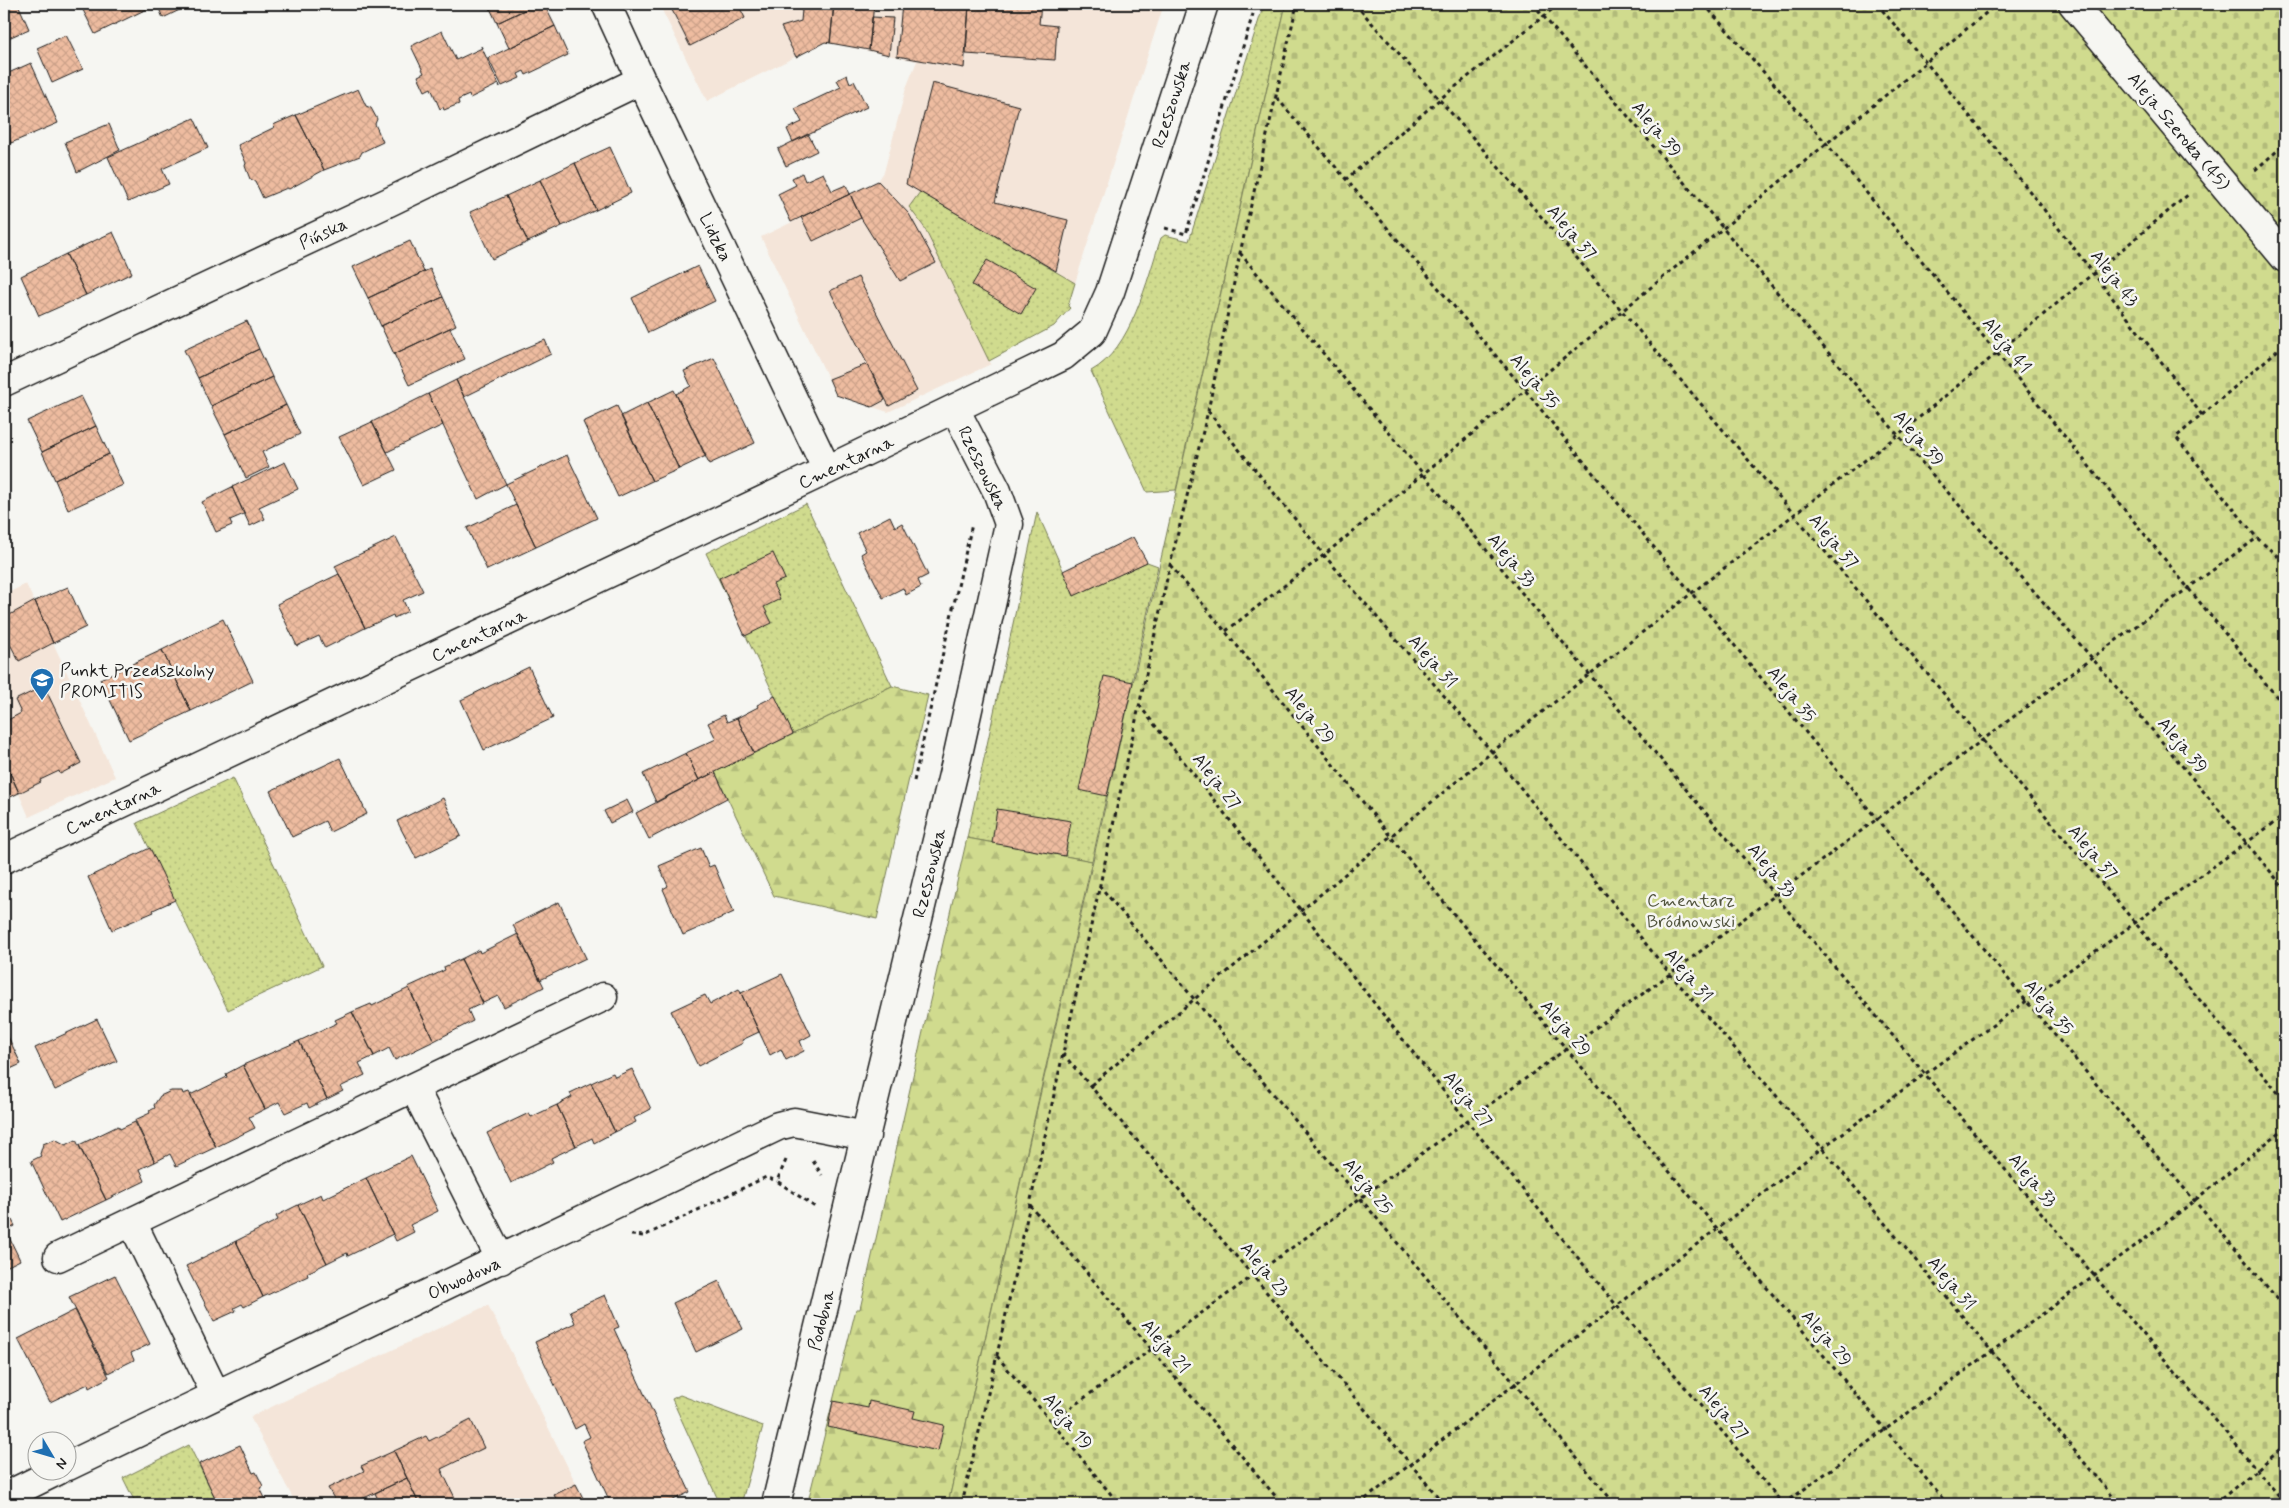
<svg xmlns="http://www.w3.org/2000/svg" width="2289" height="1508" font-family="Mynerve,sans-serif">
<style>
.built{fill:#f4e5d9}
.grass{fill:url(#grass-dots);stroke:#767c55}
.forest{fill:url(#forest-firs);stroke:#767c55}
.cemetery{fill:url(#cemetery-stones);stroke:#767c55}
.building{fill:url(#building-cross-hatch);stroke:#1c1c1c}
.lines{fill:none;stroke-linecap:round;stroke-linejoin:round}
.minor-casing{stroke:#1c1c1c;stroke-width:31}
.path{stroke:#1c1c1c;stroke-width:3;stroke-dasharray:4 4;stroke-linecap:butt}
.minor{stroke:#f6f6f2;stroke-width:28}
.labels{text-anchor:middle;stroke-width:5;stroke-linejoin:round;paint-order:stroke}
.street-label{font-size:18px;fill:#1c1c1c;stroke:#f6f6f2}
.poi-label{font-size:18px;fill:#1c1c1c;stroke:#f6f6f2;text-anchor:start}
.park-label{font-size:18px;fill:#52553e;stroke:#f6f6f2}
</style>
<defs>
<pattern id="grass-dots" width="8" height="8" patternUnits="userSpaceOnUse" patternTransform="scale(1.25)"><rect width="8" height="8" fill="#d0db8e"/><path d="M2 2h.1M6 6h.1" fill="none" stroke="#b2bb7a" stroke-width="1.8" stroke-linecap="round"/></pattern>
<pattern id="forest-firs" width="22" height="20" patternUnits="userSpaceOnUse" patternTransform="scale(1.25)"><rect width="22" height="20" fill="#d0db8e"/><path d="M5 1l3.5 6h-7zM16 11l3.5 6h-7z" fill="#b2bb7a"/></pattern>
<pattern id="cemetery-stones" width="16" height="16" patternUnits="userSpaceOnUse" patternTransform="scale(1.25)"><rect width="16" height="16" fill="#d0db8e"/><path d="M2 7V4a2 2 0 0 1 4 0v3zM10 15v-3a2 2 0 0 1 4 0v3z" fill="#b2bb7a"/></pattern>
<pattern id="building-cross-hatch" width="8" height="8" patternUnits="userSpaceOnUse" patternTransform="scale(1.25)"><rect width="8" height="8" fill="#eebca0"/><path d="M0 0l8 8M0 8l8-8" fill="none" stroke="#cca189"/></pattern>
</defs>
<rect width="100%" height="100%" fill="#f6f6f2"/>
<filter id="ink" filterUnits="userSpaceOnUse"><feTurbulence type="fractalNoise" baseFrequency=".02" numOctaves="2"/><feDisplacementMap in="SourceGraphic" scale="10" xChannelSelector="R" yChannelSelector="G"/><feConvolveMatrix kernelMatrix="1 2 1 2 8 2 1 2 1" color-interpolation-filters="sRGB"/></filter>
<g filter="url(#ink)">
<path class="built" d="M659,4H1164L1075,283L920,192L909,208L924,227L991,364L888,412L836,395L761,237L878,181L884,172L906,88L917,61L825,42L707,101Z
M26,584L115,777L29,817L4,759V595Z
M488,1305L586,1504H296L250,1417Z"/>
<path class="grass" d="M1264,4H1286L1176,490L1147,492L1091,371C1132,349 1147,279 1161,238L1165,235L1189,241Z
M920,192L1075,283L1068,306L1070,308L1054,326L989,361L924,227L909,207Z
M806,504L892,686L793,734L706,553Z
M1037,512L1074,595L1147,562L1158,566L1092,861L967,838Z
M233,778L322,966L228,1010L137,823Z
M680,1395L763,1426L741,1504H720L672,1399Z
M189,1445L218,1504H136L123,1478Z"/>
<path class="forest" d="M892,686L928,695L877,919L774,896L715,772Z
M967,838L1092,861L948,1504H837L809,1497L856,1309H860Z"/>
<path class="cemetery" d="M1286,4H2285V1504H948Z"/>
<path class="building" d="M18,4L29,29L4,40V5Z
M80,4H157L95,34Z
M157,4H192L163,18Z
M488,4H537L497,23Z
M537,4H544L555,26L509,48L497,23Z
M669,4H738L745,18L690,46Z
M802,4H834L830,43L825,42L796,57L781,27L801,21L802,10H800Z
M834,4H874L869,50L830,43Z
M902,4L969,6L964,68L897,56Z
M941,4H969V6Z
M969,4H1041L1039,24L1057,26L1055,60L966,54Z
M872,17L893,18L889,55L869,50Z
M555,26L568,55L526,75L524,71L518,74L520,78L502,86L488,58Z
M442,31L456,60L482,48L481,46L500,87L499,84L470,98L469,95L458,100L459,104L444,110L443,107L440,109L431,88L425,91L418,76L424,73L411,46Z
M66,35L83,69L52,83L37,48Z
M31,63L58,123L11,143L4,128V75Z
M847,75L850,83L854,81L867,107L793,142L787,129L802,122L795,109L841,87L837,80Z
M932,83L1019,106L995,202L1068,220L1056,271L906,184Z
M358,89L366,106L371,108L377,119L375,124L383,142L362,152L360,156L324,170L296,115Z
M296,115L324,170L289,189L287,188L263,198L255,181L250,179L245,166L246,163L238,145L275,127L273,125Z
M194,118L208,148L162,169L169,184L128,202L108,157Z
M109,124L120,150L77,172L65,142Z
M4,128L11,143L4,147Z
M808,134L817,151L786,166L778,149Z
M610,147L631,193L596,210L575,163Z
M575,163L596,210L562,226L540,180Z
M802,173L805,181L823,173L832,191L846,185L850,194L791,222L778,194L796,185L792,178Z
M540,180L562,226L528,242L506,196Z
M878,181L909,214L936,263L900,281L861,218L850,194Z
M850,194L861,218L813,241L801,217Z
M506,196L528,242L492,259L470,212Z
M113,232L132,273L86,295L66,254Z
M410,241L424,272L368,298L353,267Z
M66,254L86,295L39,316L21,276Z
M987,260L1036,288L1021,314L972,285Z
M698,266L715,301L648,333L632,298Z
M430,269L443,297L381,326L368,298Z
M858,277L917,391L889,406L830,291Z
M443,297L456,325L394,354L381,326Z
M247,321L259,349L198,378L184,350Z
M450,328L465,359L409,385L394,354Z
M545,340L551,354L464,397L456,380L504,357Z
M259,349L272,377L211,406L198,378Z
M714,358L755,443L709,464L676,394L691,386L684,371Z
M867,364L885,400L872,407L836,395L829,379Z
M272,377L286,405L225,434L211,406Z
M456,380L506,484L478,499L428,394Z
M674,390L706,456L679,469L647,403Z
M428,394L443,425L387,452L372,422Z
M81,396L96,426L42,452L27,421Z
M647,403L679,469L652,481L621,416Z
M286,405L300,434L262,452L269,467L246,478L225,434Z
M617,406L652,481L618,497L583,422Z
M372,422L396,470L364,485L339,437Z
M96,426L109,454L55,480L42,452Z
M109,454L123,485L68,510L55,480Z
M567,455L597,518L536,547L506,484Z
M285,462L298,489L259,507L265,519L250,526L232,487Z
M232,487L244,514L230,520L232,525L216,532L202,502Z
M516,505L536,547L487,570L467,528Z
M890,516L895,527L902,523L928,575L918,580L921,587L906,595L903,588L883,598L861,554L866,551L857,533Z
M396,537L423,591L403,600L408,611L394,618L393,615L365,628L335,566Z
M1133,537L1147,562L1074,596L1063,571Z
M773,553L785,579L773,584L780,599L764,607L772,623L745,636L719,578Z
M339,574L365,628L325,648L319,636L297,646L277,604Z
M68,587L86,627L53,643L35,601Z
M35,601L53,643L19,661L4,633V618Z
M223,619L253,681L191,711L162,650Z
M162,650L191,711L129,740L100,679Z
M529,667L553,718L484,750L461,700Z
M1104,676L1133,682L1107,796L1079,790Z
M44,686L81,763L60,774L59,771L40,780L41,782L19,793L4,759V722L21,713L15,700Z
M775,696L793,734L754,753L737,718L758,707L757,705Z
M724,715L727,722L737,718L754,753L699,780L686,753L716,739L708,723Z
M686,753L699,780L656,802L643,774Z
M340,758L367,814L330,832L325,821L292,837L270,791Z
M4,759L19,793L4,800Z
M715,772L727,798L649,839L636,813Z
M443,798L461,836L416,858L397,821Z
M627,800L633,812L610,823L604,811Z
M997,809L1071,821L1065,856L992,843Z
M150,848L175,900L153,910L154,912L112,930L88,877Z
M701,848L709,867L714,865L734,912L683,935L663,889L668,886L659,866Z
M559,902L586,958L540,980L513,925Z
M518,934L544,987L504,1007L498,996L483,1003L461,959L479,950L480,953Z
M461,959L483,1003L468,1010L473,1021L434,1041L408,987L445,970L444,967Z
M782,974L811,1035L800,1041L804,1051L786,1060L781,1049L770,1055L741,993Z
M409,988L434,1041L395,1060L389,1048L374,1056L352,1012L371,1004L372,1006Z
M739,989L759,1032L742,1040L743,1043L698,1066L671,1011L705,995L710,1004Z
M352,1012L374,1056L359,1063L365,1075L340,1087L343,1091L327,1099L299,1041L337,1023L335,1020Z
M97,1019L117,1061L55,1090L35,1048Z
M4,1028L21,1064L4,1072Z
M299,1041L327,1099L309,1108L307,1103L285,1113L279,1102L265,1109L243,1065Z
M243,1065L265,1109L249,1117L255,1128L216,1147L190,1095L227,1077L226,1074Z
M632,1069L651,1109L634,1118L636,1122L615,1132L591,1083L613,1073L615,1077Z
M591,1083L615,1132L594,1143L592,1138L576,1146L557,1105L572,1097L570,1093Z
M171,1091H182L183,1094L189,1092L216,1147L176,1166L170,1154L155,1162L135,1120L150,1113L149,1111L155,1108L154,1105L160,1096Z
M557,1105L576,1146L551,1158L553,1162L511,1183L487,1133L529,1113L531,1117Z
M135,1122L155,1162L140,1169L145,1181L106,1200L79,1145L118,1126L120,1129Z
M55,1139L66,1145L76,1140L106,1200L60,1222L31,1161L41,1156L40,1154L43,1144Z
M411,1156L438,1211L410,1225L414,1232L396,1241L366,1178Z
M366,1178L393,1234L350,1255L348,1256L347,1253L327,1263L298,1205L321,1194L323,1199Z
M4,1204L15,1226L6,1231L20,1260L4,1268Z
M298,1205L327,1263L307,1273L308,1276L263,1297L236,1241L278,1220L276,1216Z
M236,1241L263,1297L244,1307L242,1304L234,1308L236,1311L214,1321L186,1266Z
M115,1275L150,1344L131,1353L134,1360L108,1373L69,1297Z
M719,1281L743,1329L696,1352L673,1303Z
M605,1295L619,1327L614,1329L690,1492L665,1504H611L582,1441L590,1437L584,1424L575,1429L535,1342L575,1323L570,1311Z
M75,1310L109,1377L89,1388L88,1384L50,1402L18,1339Z
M833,1401L868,1408L869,1401L915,1411L913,1418L944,1425L938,1451L828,1427Z
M471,1420L484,1448L441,1469L458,1504H419L394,1451L426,1436L429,1441Z
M240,1445L253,1473L256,1472L263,1486L260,1488L268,1504H218L199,1464Z
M394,1451L407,1478L351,1504H337L328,1488L364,1471L361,1466Z
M407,1478L419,1504H380L375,1493Z
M576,1484L586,1504H559L554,1495Z"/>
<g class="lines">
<defs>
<path id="minor" d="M606,4L641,80L827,470
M2073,4L2285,258
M4,382L389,202L641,80
M4,859L827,470L1063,356L1092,332L1110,292L1204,4
M414,1088L501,1260
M132,1222L216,1395
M58,1257L603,997
M68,1466L778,1126L794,1122L866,1136
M4,1497L59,1470
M776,1504L958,754L1009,524L997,491L955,409"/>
</defs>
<use href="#minor" class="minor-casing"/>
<path class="path" d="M1355,4C1674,362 1975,735 2285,1101
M1533,4L1898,435L2092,658L2285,889
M1704,4L1826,143L2285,707
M1877,4C1990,137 2096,276 2202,415L2176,437L2257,538L2285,563
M1277,98L1525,390L2027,1002L2285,1308
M2255,170L2285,144
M1345,180L1440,99L1559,4
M1165,228L1186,234L1256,4
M1240,253L1590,675L2285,1503
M1208,411L1324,555L1492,752L1670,974L1822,1148L2119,1504
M2202,415L2285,344
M1170,565C1265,677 1355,794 1448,907C1614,1107 1782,1304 1947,1504
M1226,631L1324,555L1997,4
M1139,705L1468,1122L1617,1306L1783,1504
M914,781L972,524
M1099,885L1615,1504
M1063,1054L1253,1276L1444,1504
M1091,1085L1492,752L1693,592L1898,435L2189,194
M786,1160L777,1181L815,1207
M813,1161L822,1175
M1030,1205L1282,1504
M631,1235L644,1236L766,1177L777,1181
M997,1356L1119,1504
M1051,1422L1670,974L2092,658L2257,538
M962,1504L997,1355L1170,565L1208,411L1240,253L1297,4
M1359,1504L1822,1148L2285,815
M1784,1504L2165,1224L2285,1128
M2215,1504L2285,1446"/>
<use href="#minor" class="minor"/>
</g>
</g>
<defs>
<symbol id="school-pin" viewBox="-11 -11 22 30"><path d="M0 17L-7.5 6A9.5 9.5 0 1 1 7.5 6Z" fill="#1f6fb2" stroke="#f6f6f2"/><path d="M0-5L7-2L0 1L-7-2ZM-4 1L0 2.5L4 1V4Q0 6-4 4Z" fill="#fff"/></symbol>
</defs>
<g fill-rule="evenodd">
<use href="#school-pin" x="28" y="666" width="28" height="38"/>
</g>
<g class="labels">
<g class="street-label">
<text transform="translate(1171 104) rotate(-72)" y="6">Rzeszowska</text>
<text transform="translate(1657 129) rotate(50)" y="6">Aleja 39</text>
<text transform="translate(2179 131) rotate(50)" y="6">Aleja Szeroka (45)</text>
<text transform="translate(1572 232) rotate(50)" y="6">Aleja 37</text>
<text transform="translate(323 233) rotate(-25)" y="6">Pińska</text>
<text transform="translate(716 237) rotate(64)" y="6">Lidzka</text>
<text transform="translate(2115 278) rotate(52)" y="6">Aleja 43</text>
<text transform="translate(2007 345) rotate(51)" y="6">Aleja 41</text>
<text transform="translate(1535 381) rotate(50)" y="6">Aleja 35</text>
<text transform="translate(1919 438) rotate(49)" y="6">Aleja 39</text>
<text transform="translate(846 462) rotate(-25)" y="6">Cmentarna</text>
<text transform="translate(983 468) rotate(64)" y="6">Rzeszowska</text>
<text transform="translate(1834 541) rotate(50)" y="6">Aleja 37</text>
<text transform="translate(1512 560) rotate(50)" y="6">Aleja 33</text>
<text transform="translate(479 635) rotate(-25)" y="6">Cmentarna</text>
<text transform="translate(1433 661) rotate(49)" y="6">Aleja 31</text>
<text transform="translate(1792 694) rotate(51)" y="6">Aleja 35</text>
<text transform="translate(1310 715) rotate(51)" y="6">Aleja 29</text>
<text transform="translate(2183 745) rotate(50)" y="6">Aleja 39</text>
<text transform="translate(1217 781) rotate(52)" y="6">Aleja 27</text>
<text transform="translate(113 808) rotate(-25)" y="6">Cmentarna</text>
<text transform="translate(2093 852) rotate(50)" y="6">Aleja 37</text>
<text transform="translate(1772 870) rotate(50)" y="6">Aleja 33</text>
<text transform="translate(929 873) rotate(-76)" y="6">Rzeszowska</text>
<text transform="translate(1689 975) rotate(50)" y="6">Aleja 31</text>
<text transform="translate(2049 1007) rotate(50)" y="6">Aleja 35</text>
<text transform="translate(1566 1028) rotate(50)" y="6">Aleja 29</text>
<text transform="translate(1468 1099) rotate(51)" y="6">Aleja 27</text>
<text transform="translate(2033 1180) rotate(50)" y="6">Aleja 33</text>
<text transform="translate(1368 1186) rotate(50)" y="6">Aleja 25</text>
<text transform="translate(1265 1269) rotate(50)" y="6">Aleja 23</text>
<text transform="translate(464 1278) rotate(-25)" y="6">Obwodowa</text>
<text transform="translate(1952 1283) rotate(50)" y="6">Aleja 31</text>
<text transform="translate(821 1320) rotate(-76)" y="6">Podobna</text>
<text transform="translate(1827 1338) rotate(50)" y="6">Aleja 29</text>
<text transform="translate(1166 1346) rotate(50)" y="6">Aleja 21</text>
<text transform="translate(1724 1412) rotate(50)" y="6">Aleja 27</text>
<text transform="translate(1068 1421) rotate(51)" y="6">Aleja 19</text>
</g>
<g class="poi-label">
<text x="60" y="676">Punkt Przedszkolny<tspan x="60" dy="21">PROMITIS</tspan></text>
</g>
<g class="park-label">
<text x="1691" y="906">Cmentarz<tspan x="1691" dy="21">Bródnowski</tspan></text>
</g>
</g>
<rect width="2289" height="1508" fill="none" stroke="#f6f6f2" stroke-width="20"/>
<rect x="10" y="10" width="2269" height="1488" fill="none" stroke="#1c1c1c" stroke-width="2" filter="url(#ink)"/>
<g transform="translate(52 1456) rotate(128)"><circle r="24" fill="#f6f6f2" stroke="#9f9f9c"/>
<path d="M0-4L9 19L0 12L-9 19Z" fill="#1f6fb2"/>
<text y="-8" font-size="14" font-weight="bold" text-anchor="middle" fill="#1c1c1c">N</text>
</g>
</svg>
